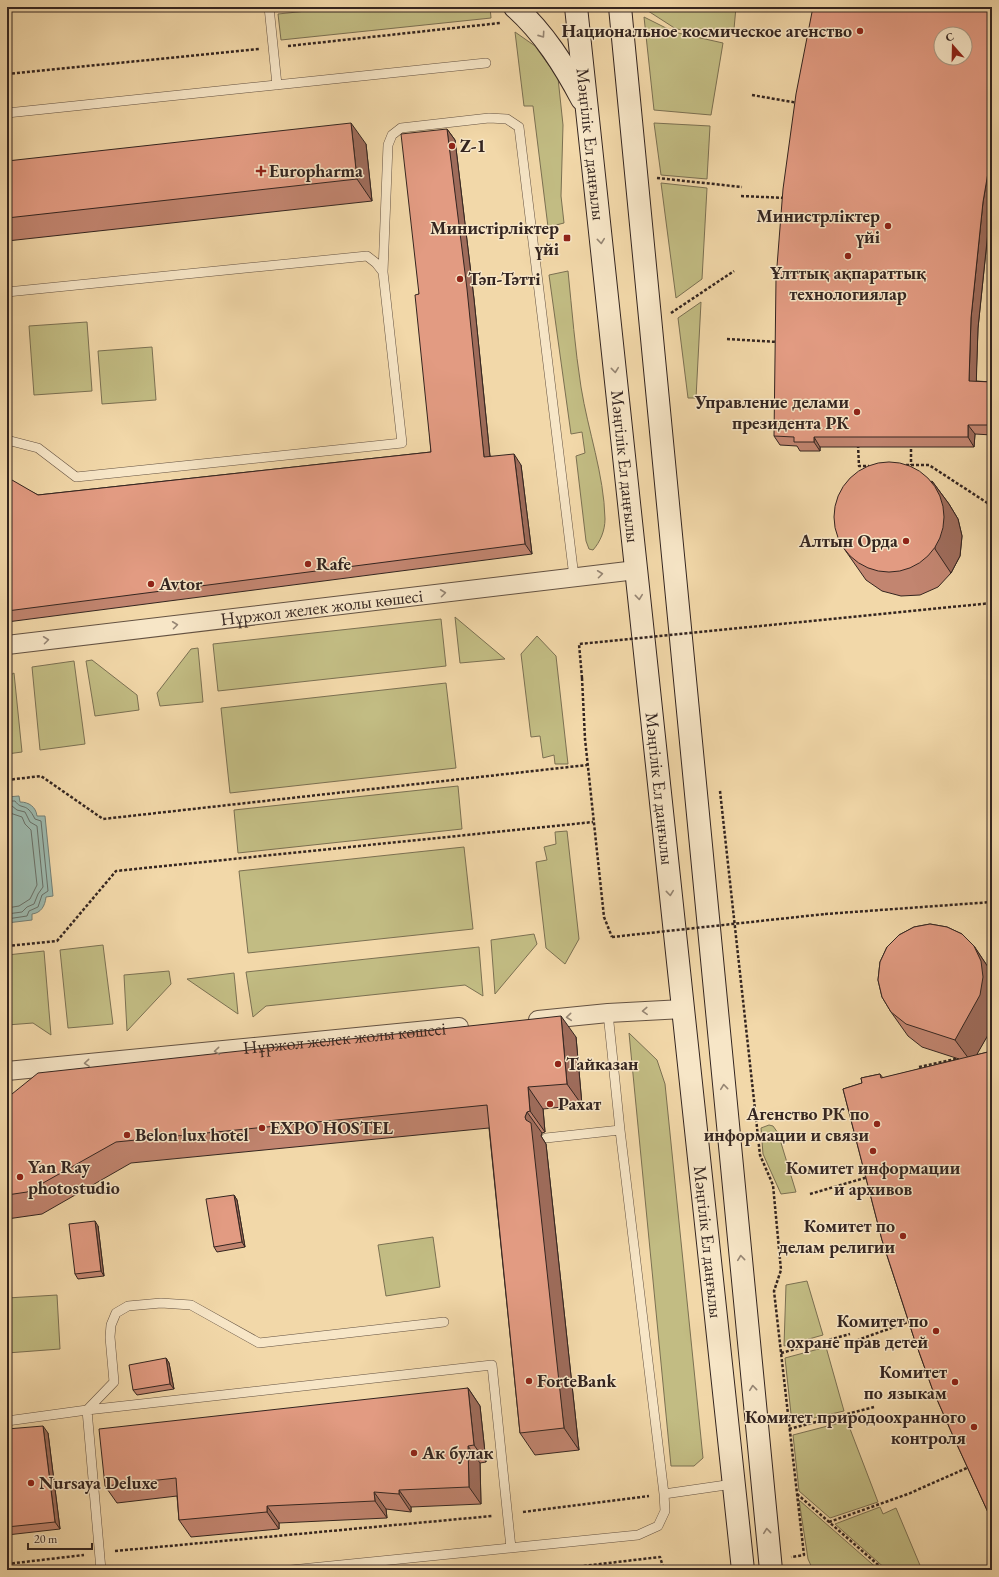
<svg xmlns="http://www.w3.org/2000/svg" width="999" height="1577" font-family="'EB Garamond',serif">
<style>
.green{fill:#c2bc83;stroke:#7b7052}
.water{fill:#9cb9ae;stroke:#727e75}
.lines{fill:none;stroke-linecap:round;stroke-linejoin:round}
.shore{stroke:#686f67;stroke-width:1}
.lane-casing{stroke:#645242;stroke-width:10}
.street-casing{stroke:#645242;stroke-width:20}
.secondary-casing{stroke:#342520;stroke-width:24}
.path{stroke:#342520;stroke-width:2.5;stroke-dasharray:3 2;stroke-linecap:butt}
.lane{stroke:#f7e6c7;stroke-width:9}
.street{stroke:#f7e6c7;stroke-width:18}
.secondary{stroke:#f7e6c7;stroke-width:22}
.path-bridge{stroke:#342520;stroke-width:2.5;stroke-dasharray:3 2;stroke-linecap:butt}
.wall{fill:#c28570;stroke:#342520}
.shaded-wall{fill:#9e6c5b;stroke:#342520}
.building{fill:#e29b82;stroke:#342520;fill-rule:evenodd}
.oneway{stroke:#968674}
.poi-dot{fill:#8f2418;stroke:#f7e6c7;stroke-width:1.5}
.labels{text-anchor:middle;stroke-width:3;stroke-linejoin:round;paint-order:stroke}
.poi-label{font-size:18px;font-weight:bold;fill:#342520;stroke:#f7e6c7;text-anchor:start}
.street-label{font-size:18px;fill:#342520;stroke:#f7e6c7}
</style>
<rect width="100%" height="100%" fill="#f2d8a9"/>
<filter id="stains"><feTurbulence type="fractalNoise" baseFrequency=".005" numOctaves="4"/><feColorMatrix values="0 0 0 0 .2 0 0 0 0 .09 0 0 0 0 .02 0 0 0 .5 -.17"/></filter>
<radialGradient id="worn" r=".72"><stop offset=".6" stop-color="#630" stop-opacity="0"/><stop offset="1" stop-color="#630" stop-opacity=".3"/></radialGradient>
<path class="green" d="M345,7H490L491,18L281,40L278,14Z
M646,7H736L734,29L726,28L725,36L676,29L645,9Z
M644,17L674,32L723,43L711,115L654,110Z
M515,32L535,46L558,78L563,125L561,196L564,223L548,227L533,106H524Z
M654,123L710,126L707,179L661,175Z
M661,183L707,188L702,279L676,298Z
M568,271C572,310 575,349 581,387C588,431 604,474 605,519C605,531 600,542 593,550L589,549L586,541L576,456L585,453L582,432L571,434L549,275Z
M701,302L696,398H688L678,318Z
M87,322L92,391L34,395L29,326Z
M152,347L156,400L102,404L98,351Z
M455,617L505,659L460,663Z
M441,619L446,666L218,691L213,644Z
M537,636L556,656L568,764H555L554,755L543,758L540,736L531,737L521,654Z
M198,648L203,702L160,706L157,693L191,649Z
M92,660L137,695L139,710L95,716L86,661Z
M74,661L85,744L40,750L32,667Z
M14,673L22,752L7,754V677Z
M446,683L456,768L230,793L221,708Z
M458,786L462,829L238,853L234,810Z
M567,831L579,939L565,964L546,948L536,862L547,860L544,847L556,844L555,832Z
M464,847L473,929L248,953L239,871Z
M534,934L537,944L495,994L491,940Z
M103,945L113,1024L68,1028L60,950Z
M479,947L483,996L465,985L266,1006L253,1017L246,972Z
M44,951L51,1035L33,1023L7,1025V955Z
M169,971L171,984L127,1031L124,975Z
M234,973L238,1014L187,979Z
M629,1033L657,1060L665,1084L703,1458L694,1466H671Z
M769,1125L773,1126L778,1133L796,1192L781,1194L763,1154L761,1128Z
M433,1237L440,1287L386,1296L378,1245Z
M807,1281L823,1335L784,1346L786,1285Z
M57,1295L60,1349L7,1353V1298Z
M826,1347L844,1411L792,1423L785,1358Z
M847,1421L878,1502L830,1518L799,1491L793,1435Z
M799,1500L879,1570H813L808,1559Z
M880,1507L883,1514L896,1508L922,1570H887L835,1524Z"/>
<path class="water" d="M19,796L20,802C29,802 36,807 37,816H45L53,896L46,897C45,906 41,913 32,914V920L7,923V797Z"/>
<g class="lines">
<path class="shore" d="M7,801H15C22,811 26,801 35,819L41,821L48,891L42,895L38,907L29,911L27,916L7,919
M7,806H12L17,810L25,812L30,822L37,826L43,887L38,894L34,904L27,907L22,912L7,914
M7,812L22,817L25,824L31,830L37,885L30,899L19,906L7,908"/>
<defs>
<path id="lane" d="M269,7L277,85
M7,113L486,63
M383,272L388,145L392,135L401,128L489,118L507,119L519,127L574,577
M7,292L367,256L376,263L383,272L402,443L76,477L38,448L7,440
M608,1013L620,1130L664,1494L733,1484
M546,1138L620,1130
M7,1421L87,1410L114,1382L110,1337L111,1325L116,1313L128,1306L161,1303L191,1305L259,1343L444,1322
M101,1570L87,1410L492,1365L511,1548
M291,1570L638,1535L658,1526L665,1511L664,1494"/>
<g id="street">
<path id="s1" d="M7,645L636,570"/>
<path d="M538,1020L608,1013L683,1009"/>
<path id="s2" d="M7,1071L459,1027"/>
</g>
<g id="secondary">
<path d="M515,7C544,33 564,65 582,99"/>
<path id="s3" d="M576,7L743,1570"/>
<path d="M620,7L771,1570"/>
</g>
</defs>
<use href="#lane" class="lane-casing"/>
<use href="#street" class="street-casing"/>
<use href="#secondary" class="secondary-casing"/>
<path class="path" d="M288,46L500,23
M7,74L259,49
M752,95L798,103
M657,178L742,187
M741,196L786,198
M671,313L734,271
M727,339L778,342
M911,444V465
M858,445L859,466H869
M906,465H929L992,506
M582,678L585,739L604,917L612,937
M7,780L41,776L103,819L587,765
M720,791L760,1155L773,1185L781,1270L774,1291L804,1555L791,1557
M825,914L992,902
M7,946L57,941L116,871L593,822
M919,1072V1067L960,1058
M810,1194L868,1177
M852,1342L911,1321
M781,1353L850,1334
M789,1429L874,1407
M797,1494L884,1570
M523,1512L649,1496
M829,1522L908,1494L969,1467
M115,1551L492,1516
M7,1564L84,1555
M549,1570L660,1557L664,1570
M702,1570L721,1567"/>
<use href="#lane" class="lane"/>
<use href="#street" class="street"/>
<use href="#secondary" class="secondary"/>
<path class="path-bridge" d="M582,678L579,644L992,603
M612,937L825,914"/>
</g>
<path class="wall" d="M447,129L455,140L474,299L490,456L521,465L532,554L7,622V479L38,495L431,452L419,294Z
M366,144L372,201L7,241V161Z
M990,212L978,328L976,381L992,382V435L975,434L974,447H820V451H800L797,446L780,445L774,436Z
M932,481L949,504L958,519L962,536L960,556L951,573L938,587L920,595L901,596L882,591L866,580L838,540Z
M930,924L947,927L962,934L974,946L992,973V1028L976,1055L992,1051V1521L954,1438L932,1388L914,1338L882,1240L843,1089L862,1083L861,1078L880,1074L883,1078L959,1059L922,1047L908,1036L891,1012L882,997L878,980L880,962L887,947L899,935L914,927Z
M576,1037L582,1105L543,1109L545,1132L542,1133L541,1136L546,1144L579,1450L535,1455L520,1433L489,1128L131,1163L42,1214L7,1219V1098Z
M234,1195L237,1200L245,1247L217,1252L214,1247Z
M98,1226L104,1276L78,1279L75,1274Z
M166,1358L169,1363L174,1389L137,1395L133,1390Z
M468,1388L480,1406L486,1462L480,1463L481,1504L411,1507V1512L386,1509L387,1518L279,1523V1529L191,1537L179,1520L177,1496L117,1503L105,1486Z
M7,1429L48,1433L60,1529L7,1535Z"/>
<path class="shaded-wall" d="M351,123L366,144L372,201L357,179Z
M447,129L455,140L474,299L491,467L484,457Z
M992,149V200L990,212L978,328L976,391L969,381L971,318L983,202Z
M968,425L975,434L974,447L968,437Z
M814,437L820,447V451L814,442Z
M514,454L521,465L532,554L525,544Z
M932,481L949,504L958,519L962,536L960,556L951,573L935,549Z
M974,946L992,973V1028L972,1063L955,1040Z
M561,1016L576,1037L582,1105L567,1084Z
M528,1087L543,1109L545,1132L530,1111Z
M527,1112L542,1133L541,1136L546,1144L579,1450L564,1428L526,1120L525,1117Z
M234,1195L237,1200L245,1247L242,1242Z
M95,1221L98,1226L104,1276L101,1271Z
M166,1358L169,1363L174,1389L170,1384Z
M468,1388L480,1406L486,1462L474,1445Z
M43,1426L48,1433L60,1529L55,1522Z
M468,1446L480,1463L481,1504L469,1487Z
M399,1490L411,1507V1512L399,1494Z
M374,1492L386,1509L387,1518L375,1501Z
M267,1506L279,1523V1529L267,1512Z"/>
<path class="building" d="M813,7H992V149L983,202L971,318L969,381L992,382V425H968V437H814V442H794V437L774,436L776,279L783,189L796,94ZM941,34H965V58H941Z
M351,123L357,179L7,218V161Z
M447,129L467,289L484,457L514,454L525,544L7,611V479L12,480L38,495L431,452L415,295L419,294L401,134Z
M834 517a55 55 0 1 1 110 0a55 55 0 1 1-110 0Z
M930,924L947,927L962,934L974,946L981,961L983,977L980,995L955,1040L906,1024L891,1012L882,997L878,980L880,962L887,947L899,935L914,927Z
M561,1016L567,1084L528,1087L530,1111L527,1112L525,1117L526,1120L531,1123L564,1428L520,1433L487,1105L116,1142L27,1192L7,1195V1098L38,1073Z
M992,1051V1521L954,1438L932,1388L914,1338L882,1240L843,1089L862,1083L861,1078L880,1074L881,1078Z
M234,1195L242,1242L214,1247L206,1199Z
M95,1221L101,1271L75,1274L69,1224Z
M166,1358L170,1384L133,1390L129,1365Z
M468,1388L474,1445L468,1446L469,1487L399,1490V1494L374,1492L375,1501L267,1506V1512L179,1520L176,1478L105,1486L99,1429Z
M43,1426L55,1522L7,1527V1429Z"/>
<defs><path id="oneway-chevron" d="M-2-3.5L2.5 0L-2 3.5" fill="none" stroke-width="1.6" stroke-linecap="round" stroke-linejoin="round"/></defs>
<g class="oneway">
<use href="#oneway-chevron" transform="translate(542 35) rotate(55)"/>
<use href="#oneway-chevron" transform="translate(601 241) rotate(84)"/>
<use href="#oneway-chevron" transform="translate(615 370) rotate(84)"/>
<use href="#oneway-chevron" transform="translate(600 574) rotate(-7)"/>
<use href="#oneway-chevron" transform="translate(443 593) rotate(-7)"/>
<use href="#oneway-chevron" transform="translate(639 597) rotate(84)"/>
<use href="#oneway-chevron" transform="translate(175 625) rotate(-7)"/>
<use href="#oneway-chevron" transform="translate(46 640) rotate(-7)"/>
<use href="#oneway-chevron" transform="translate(670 893) rotate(84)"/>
<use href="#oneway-chevron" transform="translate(645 1011) rotate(177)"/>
<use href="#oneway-chevron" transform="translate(569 1017) rotate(175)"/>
<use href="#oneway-chevron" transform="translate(217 1051) rotate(175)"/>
<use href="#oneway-chevron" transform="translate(87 1063) rotate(175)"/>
<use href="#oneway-chevron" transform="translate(724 1087) rotate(-96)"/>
<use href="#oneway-chevron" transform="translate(741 1258) rotate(-96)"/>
<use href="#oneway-chevron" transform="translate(753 1388) rotate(-96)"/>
<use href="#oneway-chevron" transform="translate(767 1531) rotate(-96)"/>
</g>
<g class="poi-dot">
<circle cx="860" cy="31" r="4"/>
<circle cx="452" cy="146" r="4"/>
<path d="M259 165h4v4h4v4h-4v4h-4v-4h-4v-4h4z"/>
<circle cx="888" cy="226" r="4"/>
<rect x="563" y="234" width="8" height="8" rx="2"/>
<circle cx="848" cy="256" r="4"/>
<circle cx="460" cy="279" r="4"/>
<circle cx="857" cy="412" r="4"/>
<circle cx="906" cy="541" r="4"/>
<circle cx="308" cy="564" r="4"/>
<circle cx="151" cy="584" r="4"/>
<circle cx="558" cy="1064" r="4"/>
<circle cx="550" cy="1104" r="4"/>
<circle cx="877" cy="1124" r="4"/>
<circle cx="262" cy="1128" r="4"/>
<circle cx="127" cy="1135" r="4"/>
<circle cx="873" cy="1151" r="4"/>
<circle cx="20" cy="1177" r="4"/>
<circle cx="903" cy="1236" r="4"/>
<circle cx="936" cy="1331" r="4"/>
<circle cx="529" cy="1381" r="4"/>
<circle cx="955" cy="1382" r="4"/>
<circle cx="974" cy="1427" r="4"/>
<circle cx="414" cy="1453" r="4"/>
<circle cx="31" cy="1483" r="4"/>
</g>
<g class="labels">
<g class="poi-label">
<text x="852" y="37" text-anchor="end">Национальное космическое агенство</text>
<text x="460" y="152">Z-1</text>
<text x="269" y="177">Europharma</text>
<text x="880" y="222" text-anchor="end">Министрліктер<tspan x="880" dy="21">үйі</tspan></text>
<text x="559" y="234" text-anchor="end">Министірліктер<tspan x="559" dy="21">үйі</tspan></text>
<text x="848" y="279" text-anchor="middle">Ұлттық ақпараттық<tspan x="848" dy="21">технологиялар</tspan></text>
<text x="468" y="285">Тәп-Тәтті</text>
<text x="849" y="408" text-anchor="end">Управление делами<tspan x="849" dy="21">президента РК</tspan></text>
<text x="898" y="547" text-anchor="end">Алтын Орда</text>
<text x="316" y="570">Rafe</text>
<text x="159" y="590">Avtor</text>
<text x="566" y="1070">Тайказан</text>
<text x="558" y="1110">Рахат</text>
<text x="869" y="1120" text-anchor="end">Агенство РК по<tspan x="869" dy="21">информации и связи</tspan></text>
<text x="270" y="1134">EXPO HOSTEL</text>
<text x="135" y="1141">Belon lux hotel</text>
<text x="28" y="1173">Yan Ray<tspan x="28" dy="21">photostudio</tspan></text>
<text x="873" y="1174" text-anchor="middle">Комитет информации<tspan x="873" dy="21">и архивов</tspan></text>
<text x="895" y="1232" text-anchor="end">Комитет по<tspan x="895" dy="21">делам религии</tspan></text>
<text x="928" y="1327" text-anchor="end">Комитет по<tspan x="928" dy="21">охране прав детей</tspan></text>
<text x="947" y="1378" text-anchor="end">Комитет<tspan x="947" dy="21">по языкам</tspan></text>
<text x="537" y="1387">ForteBank</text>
<text x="966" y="1423" text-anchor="end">Комитет природоохранного<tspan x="966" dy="21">контроля</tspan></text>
<text x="422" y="1459">Ак булак</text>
<text x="39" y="1489">Nursaya Deluxe</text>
</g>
<g class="street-label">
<text dy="6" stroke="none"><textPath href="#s3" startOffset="138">Мәңгілік Ел даңғылы</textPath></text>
<text dy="6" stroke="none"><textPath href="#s3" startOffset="462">Мәңгілік Ел даңғылы</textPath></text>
<text dy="6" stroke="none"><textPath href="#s1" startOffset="317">Нұржол желек жолы көшесі</textPath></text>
<text dy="6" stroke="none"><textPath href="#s3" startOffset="786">Мәңгілік Ел даңғылы</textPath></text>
<text dy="6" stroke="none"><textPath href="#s2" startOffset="339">Нұржол желек жолы көшесі</textPath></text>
<text dy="6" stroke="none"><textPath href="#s3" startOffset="1242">Мәңгілік Ел даңғылы</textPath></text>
</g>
</g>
<rect width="999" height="1577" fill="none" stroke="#f2d8a9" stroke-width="24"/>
<rect x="8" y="8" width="983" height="1561" fill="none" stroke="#342520" stroke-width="2"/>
<rect x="12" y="12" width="975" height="1553" fill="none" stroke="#342520"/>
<g transform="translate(953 46) rotate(340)"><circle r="19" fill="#f7e6c7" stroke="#a99984"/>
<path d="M0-3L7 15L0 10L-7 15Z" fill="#8f2418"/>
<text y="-6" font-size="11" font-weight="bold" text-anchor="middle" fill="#342520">С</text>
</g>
<path d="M28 1543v6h64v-6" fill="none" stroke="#342520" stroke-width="2"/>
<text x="34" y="1543" font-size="12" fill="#342520" stroke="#f7e6c7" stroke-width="3" paint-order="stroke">20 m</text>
<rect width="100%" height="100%" filter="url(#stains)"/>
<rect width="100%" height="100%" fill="url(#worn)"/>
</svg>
